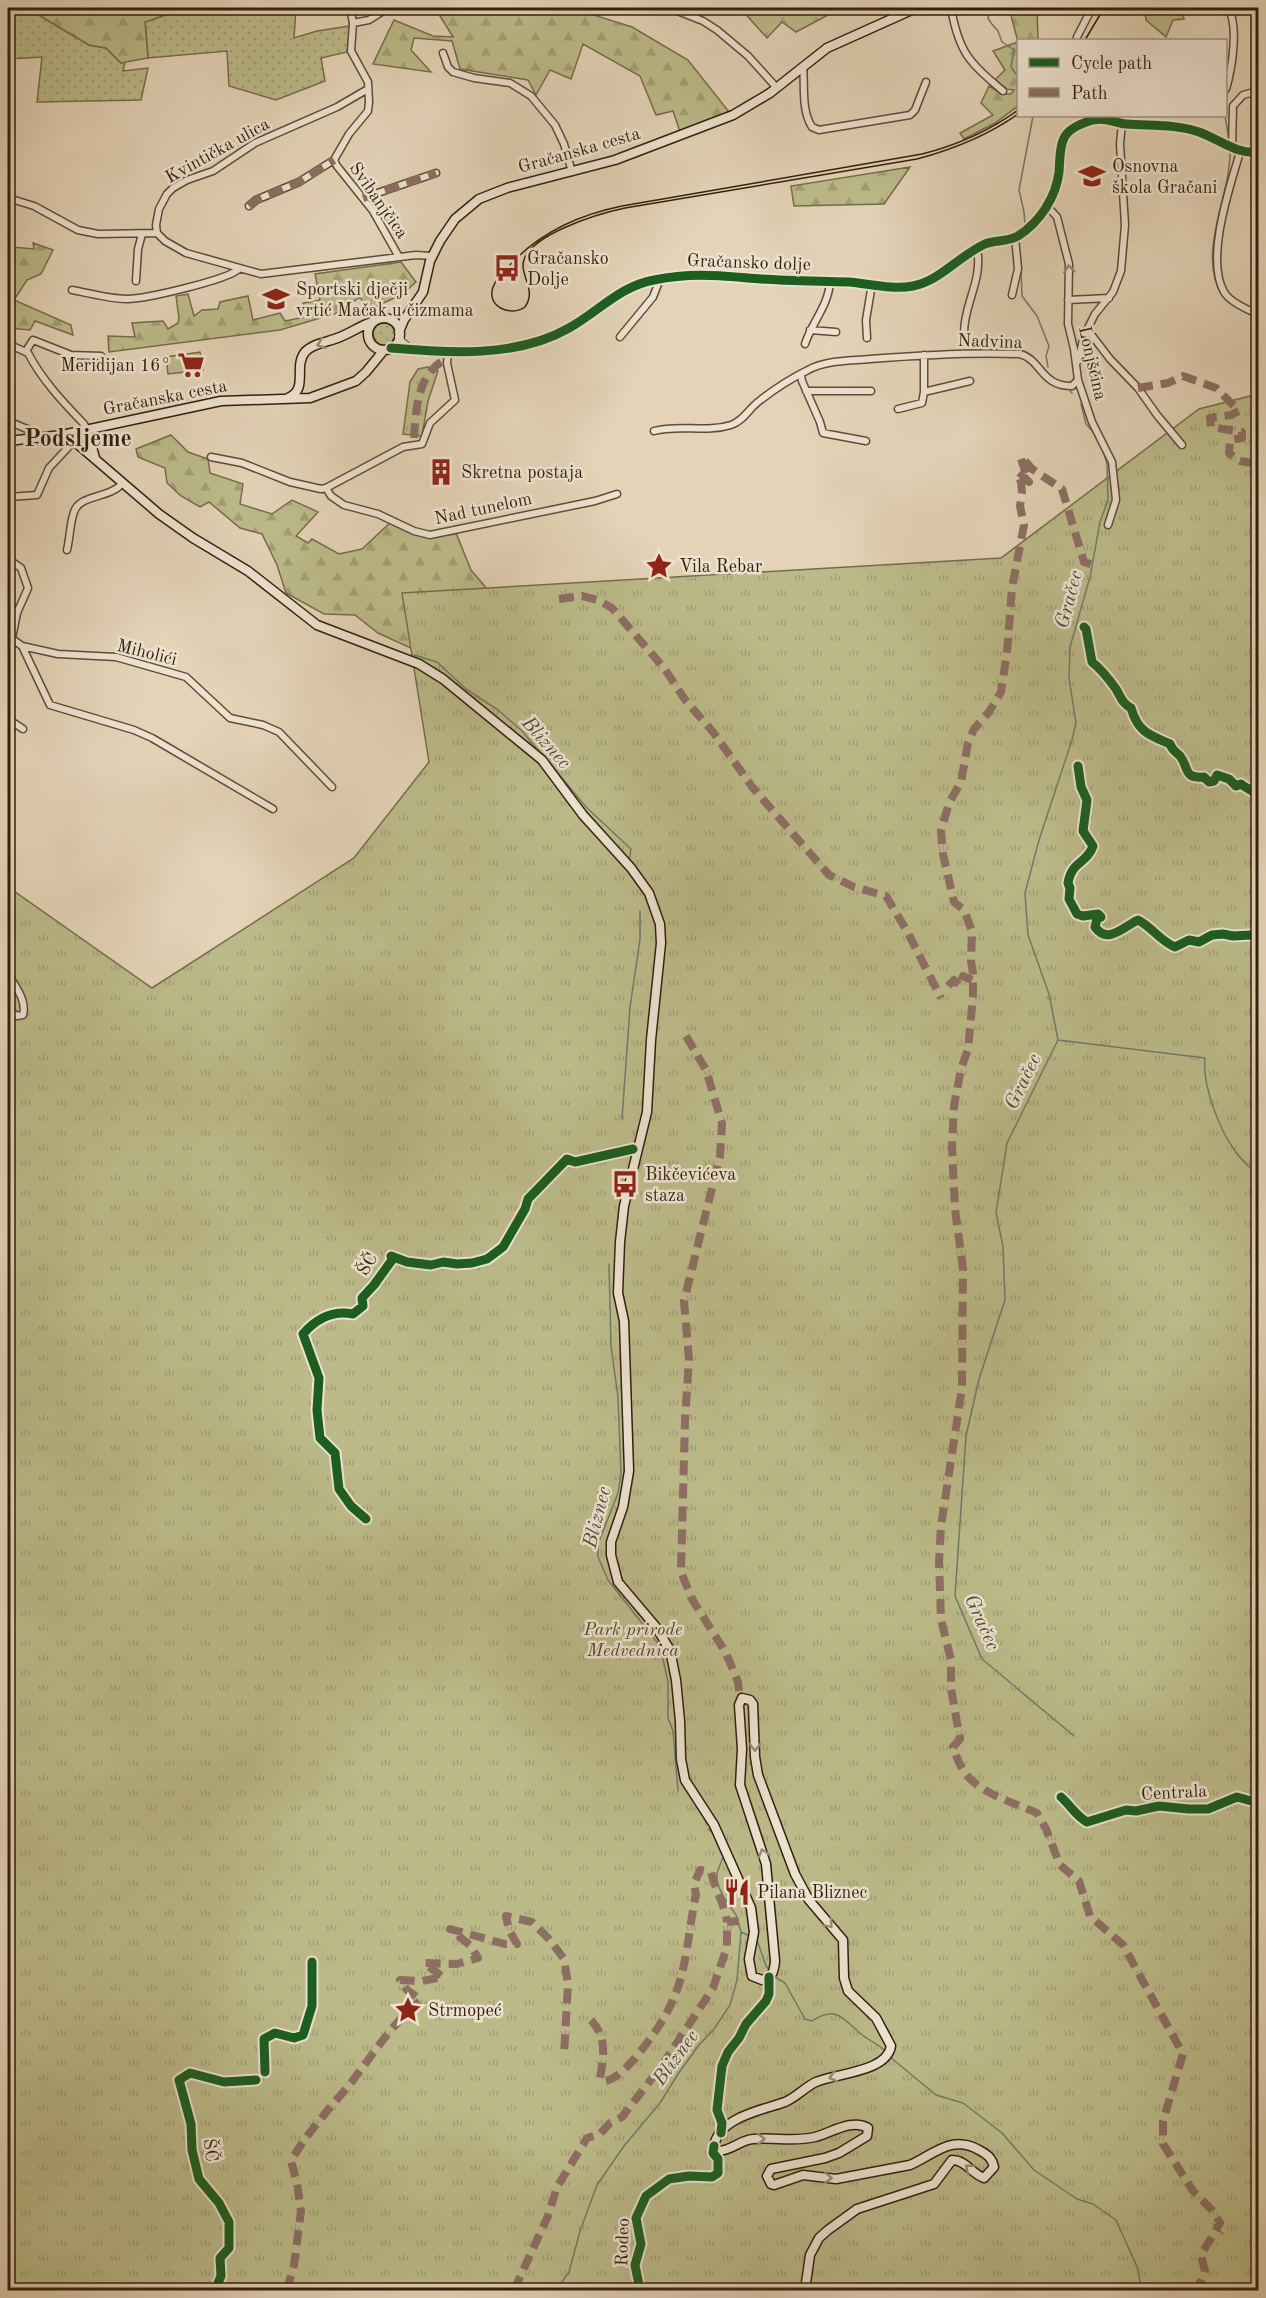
<svg xmlns="http://www.w3.org/2000/svg" width="1266" height="2298" font-family="'Old Standard TT',serif">
<style>
.grass{fill:url(#grass-dots);stroke:#776c4a;stroke-width:1.5}
.forest{fill:url(#forest-firs);stroke:#776c4a;stroke-width:1.5}
.park{fill:url(#park-tufts);stroke:#776c4a;stroke-width:1.5}
.pitch{fill:#bcba89;stroke:#776c4a;stroke-width:1.5}
.lines{fill:none;stroke-linecap:round;stroke-linejoin:round}
.stream{stroke:#6e7b6a;stroke-width:1.5}
.minor-casing{stroke:#5e4c36;stroke-width:9}
.tertiary-casing{stroke:#5e4c36;stroke-width:10}
.secondary-casing{stroke:#321f0b;stroke-width:11}
.minor{stroke:#ede2d0;stroke-width:6}
.tertiary{stroke:#ede2d0;stroke-width:8}
.secondary{stroke:#ede2d0;stroke-width:8}
.tram{stroke:#321f0b;stroke-width:1.5}
.quiet{stroke:#8d6e63;stroke-width:8;stroke-dasharray:15 8;stroke-linecap:butt}
.cycleway-casing{stroke:#ede2d0;stroke-width:13}
.cycleway{stroke:#1b5e20;stroke-width:9}
.oneway{stroke:#998a77}
.labels{text-anchor:middle;stroke-width:5;stroke-linejoin:round;paint-order:stroke}
.street-label{font-size:18px;fill:#321f0b;stroke:#ede2d0}
.poi-label{font-size:18px;fill:#321f0b;stroke:#ede2d0;text-anchor:start}
.park-label{font-size:18px;font-style:italic;fill:#54462a;stroke:#ede2d0}
.water-label{font-size:20px;font-style:italic;fill:#504d3b;stroke:#ede2d0}
.district-label{font-size:24px;font-weight:bold;fill:#321f0b;stroke:#ede2d0}
</style>
<defs>
<pattern id="grass-dots" width="8" height="8" patternUnits="userSpaceOnUse" patternTransform="scale(1.5)"><rect width="8" height="8" fill="#bcba89"/><path d="M2 2h.1M6 6h.1" fill="none" stroke="#a29f75" stroke-width="1.8" stroke-linecap="round"/></pattern>
<pattern id="forest-firs" width="22" height="20" patternUnits="userSpaceOnUse" patternTransform="scale(1.5)"><rect width="22" height="20" fill="#bcba89"/><path d="M5 1l3.5 6h-7zM16 11l3.5 6h-7z" fill="#a29f75"/></pattern>
<pattern id="park-tufts" width="24" height="20" patternUnits="userSpaceOnUse" patternTransform="scale(1.5)"><rect width="24" height="20" fill="#bcba89"/><path d="M3 7l-1-3M5 7V3M7 7l1-3M15 17l-1-3M17 17v-4M19 17l1-3" fill="none" stroke="#a29f75"/></pattern>
</defs>
<rect width="100%" height="100%" fill="#e4d3b7"/>
<filter id="stains"><feTurbulence type="fractalNoise" baseFrequency=".00333" numOctaves="4"/><feColorMatrix values="0 0 0 0 .2 0 0 0 0 .09 0 0 0 0 .02 0 0 0 .5 -.17"/></filter>
<radialGradient id="worn" r=".72"><stop offset=".6" stop-color="#630" stop-opacity="0"/><stop offset="1" stop-color="#630" stop-opacity=".3"/></radialGradient>
<path class="grass" d="M8,8H27L89,45L106,48L121,63L125,62L123,71L148,68L141,100L37,102L42,57L8,59Z
M186,8H217L224,14L247,8H296L294,38L317,31L350,26L347,52L321,58L325,81L276,100L229,86L227,51L148,58L145,22Z
M373 334a11 11 0 1 1 22 0a11 11 0 1 1-22 0Z"/>
<path class="forest" d="M27,8H186L145,22L148,58L121,63L106,48L89,45Z
M435,8H580L581,11L632,27L688,60L729,112L680,132L673,111L656,115L640,76L583,44L571,79L550,70L536,95L528,80L460,69L452,41L414,38L411,50L431,72L373,64L394,20L433,36L453,37Z
M740,8H841L796,32L782,22L767,38Z
M1009,8H1037L1038,40H1018V106L995,123L964,139L960,133L993,115L981,103L989,86L1002,94H1011L1014,90L1007,89L995,80L1005,70L993,51L1018,42Z
M1144,8H1181L1184,19L1173,20L1166,37L1146,20Z
M910,167L884,204L794,206L791,186Z
M33,243L53,250L41,274L27,280L14,300L71,325L73,335L35,321L30,330L8,328V271L12,247L34,249Z
M401,262L416,282L403,294L368,310L360,297L337,313L280,330L109,352L108,336L135,337L132,323L163,321L168,329L178,323L179,318L176,296L188,294L194,316L202,310L218,309L220,302L248,296L253,320L280,313L285,321L305,317L303,303L320,300L315,274Z
M171,435L188,452L208,459L210,473L243,484L240,504L272,514L292,500L318,512L296,536L308,543L312,539L339,554L362,549L392,521C418,535 426,540 456,533L471,570L499,603L415,650L378,633L355,615L324,614L286,593L277,565L262,534L240,528L209,502L200,507L181,496L167,483L165,468L138,457L136,449Z"/>
<path class="park" d="M428,367L438,371L428,401L422,436L403,434L410,382L418,369Z
M1258,394V2290H8V887L152,988L354,858L429,762L402,593L1001,558L1199,409Z"/>
<path class="pitch" d="M200,352L203,370L168,374L166,357Z"/>
<g class="lines">
<path class="stream" d="M990,8L988,18L991,23L998,31L1002,42L1014,50L1011,67L1018,77
M1232,8L1236,20L1237,34
M1230,87L1233,72
M1226,100L1228,92
M1225,116L1229,139
M1025,225L1024,212L1019,190L1033,116
M1019,240L1020,261
M1021,269L1022,296L1037,316L1049,346L1046,356L1048,367
M1221,293C1197,252 1231,194 1230,151
M1246,312L1258,319
M1070,391L1072,393
M1081,404L1086,424L1094,433
M414,655L437,662L466,689L498,710L522,731L543,756
M552,766L587,808L631,849L629,862
M1058,1040L1205,1058C1202,1085 1219,1129 1235,1151C1241,1160 1251,1168 1258,1175
M622,1119L630,1007L640,940V911
M609,1264L611,1346L618,1397L621,1474L618,1493L598,1544V1557L608,1580L660,1646L668,1682V1718L673,1731L678,1791
M1074,1736L982,1659L955,1596L966,1436L979,1379L1005,1300L1003,1246L996,1213L1007,1143L1058,1040L1049,994L1028,935L1025,893L1039,840L1072,740L1076,723L1069,678L1070,647L1090,577L1100,522L1108,500L1107,464L1103,450
M708,1829L714,1834
M741,1932L750,1936
M757,1940L766,1966L770,1971
M775,1977L785,1983L805,2019L812,2021C837,2005 842,2018 861,2034C868,2040 878,2044 885,2051
M890,2057L936,2095L963,2103L1002,2133L1034,2170L1077,2199L1093,2204L1116,2220L1138,2269L1141,2290
M1213,2224L1223,2234
M556,2290L569,2272L580,2231L597,2185L624,2146L660,2103L678,2074L699,2045L714,2029L730,2005L737,1980L741,1932L736,1915L723,1896L717,1883V1873L723,1857L719,1847"/>
<defs>
<path id="minor" d="M670,8L703,21L717,30L748,56L777,88
M951,8C959,53 969,62 1003,91
M353,23L369,20L388,8
M1077,37L1092,8
M443,53L448,67L453,72L474,78L510,83L531,96L555,125L564,144L572,172
M803,66C805,86 801,110 812,127L819,130L910,115L915,110L926,82
M368,89L337,107L255,143L213,171L187,180L173,188L167,194L159,209L156,225L157,233L165,241L186,253L261,274L416,255L432,256
M1226,89C1232,69 1239,25 1228,8
M1232,149L1233,106L1243,95L1258,91
M1240,152C1230,187 1205,258 1224,292C1230,302 1248,310 1258,314
M334,160L337,166L373,211L399,257
M8,198L34,206L78,230L98,234L157,233
M363,198L436,173
M249,206L256,200L299,182L334,160L349,134L368,111L369,102L368,82L351,51L353,23L350,8
M1047,206L1057,217L1069,264L1068,324L1074,349L1078,380L1092,422L1112,462L1116,500L1108,525
M136,281L138,249L142,234
M72,290C89,293 109,299 127,299C145,299 227,280 239,269
M1012,295L1018,269L1015,237
M1068,300L1109,298
M1087,329L1110,359L1138,388L1157,415L1182,445
M810,330L836,332
M964,333C964,302 983,282 977,248
M620,337L653,297L660,279
M867,338L866,320L872,284
M8,344L28,353C42,380 62,401 83,423L87,429
M805,344C812,322 829,305 830,281
M26,351L33,340L71,355L101,356
M924,355V392L970,381
M1078,361L1084,336L1095,314L1113,292L1121,271L1125,225L1120,144L1122,123
M801,375L802,381L820,422L823,433L866,441
M806,391H871
M898,409L922,403L924,392
M8,421L34,432L38,438
M654,431C679,424 706,433 731,425C743,421 749,409 758,402C773,390 792,378 808,370C826,360 850,361 870,359C920,355 971,352 1020,354C1041,359 1041,387 1072,386L1078,380
M211,457L242,463L290,482L321,489L326,488L403,447L422,444L430,423L455,400L447,363L448,352
M326,488L331,496L344,505L378,514L414,531L430,535L595,501L617,494
M8,497L37,495L49,468L74,441
M67,550C70,537 70,523 74,512C80,494 108,499 122,484
M8,559L21,568L28,588L17,613L12,638
M8,636L22,646L50,705L134,730L152,738L273,809
M22,646L58,654L116,657L186,677L230,718L263,725L279,732L332,787
M8,719L23,729
M8,974C15,986 27,1000 23,1015L17,1016L8,1009"/>
<path id="tertiary" d="M399,337L401,342L410,349
M391,348C448,353 517,358 569,328C598,312 620,286 654,280C694,272 721,276 761,279C790,281 820,281 849,282C870,284 893,290 913,286C940,281 960,255 985,244C995,240 1008,242 1018,236C1040,222 1056,197 1059,172C1060,161 1059,148 1064,138C1069,128 1082,123 1093,120C1105,117 1115,123 1126,124C1150,126 1176,124 1199,132C1221,140 1235,154 1258,152"/>
<path id="secondary" d="M368 334a16 16 0 1 1 32 0a16 16 0 1 1-32 0Z
M399,332L404,320L423,292L430,261L440,241L455,219L479,199L507,188L615,160L733,115L770,93L827,48L916,8
M288,398C309,389 293,367 305,352C313,343 329,342 340,337C352,332 362,325 374,321
M87,429L95,458
M62,435L74,441L159,514L193,538L248,571L317,625L419,664L443,679L542,760L583,815L631,868L649,893L660,924L661,943L651,1040L647,1112L624,1206L620,1242L618,1293L624,1321L629,1471L623,1507L611,1542V1555L618,1582L656,1627L670,1650L676,1680L680,1721L681,1759L685,1780L714,1825L751,1908L754,1932L749,1959L752,1976L762,1980C773,1977 774,1971 775,1961L766,1864L740,1785L742,1749L739,1705L742,1698L750,1700L753,1704L755,1757L758,1775L795,1874L809,1900L843,1940L844,1978L848,1991L876,2018L891,2046C887,2072 837,2073 816,2082C805,2087 797,2097 785,2102C763,2110 719,2117 714,2146L718,2151C731,2151 740,2140 753,2139C774,2137 794,2142 815,2137C831,2133 852,2118 868,2128L867,2136L839,2153L825,2158L771,2169L767,2176L771,2184L774,2185L803,2175L836,2179L910,2165C933,2155 952,2134 979,2150C987,2154 992,2158 994,2167L984,2178C972,2174 966,2160 952,2160L934,2184L857,2209L828,2230L819,2238L810,2255L805,2290
M8,441L62,435L221,401L310,398L356,381L366,372L384,350"/>
</defs>
<use href="#minor" class="minor-casing"/>
<use href="#tertiary" class="tertiary-casing"/>
<use href="#secondary" class="secondary-casing"/>
<use href="#minor" class="minor"/>
<use href="#tertiary" class="tertiary"/>
<use href="#secondary" class="secondary"/>
<path class="tram" d="M1085,40L1104,8
M1018,110C989,131 957,145 922,154L622,206C578,215 540,232 510,265C504,271 496,279 493,287C486,307 511,317 525,307C535,293 525,282 523,267C521,236 601,213 625,208L917,159C954,149 987,136 1018,114"/>
<path class="quiet" d="M363,198L436,173
M249,206L256,200L299,182L334,160
M1138,388L1168,383L1183,376L1216,388L1239,411L1231,415L1210,418L1211,427L1242,432V438L1230,440L1229,453L1240,461L1258,464
M414,438C416,409 417,372 448,358
M1021,459L1029,482L1019,472L1018,474L1021,482L1022,493L1020,506L1024,525L1012,588L1007,652L1001,692L989,712L974,729L968,743L961,782L949,803L941,831L943,854L954,902L964,910L972,931L971,961L973,974V997L968,1049L961,1069L954,1106L952,1147L955,1209L963,1269L962,1388L941,1526L939,1562L941,1619L951,1660V1689L960,1739L953,1747C956,1754 958,1762 962,1768C975,1793 1014,1802 1037,1813L1046,1829L1060,1865L1079,1881L1090,1916L1123,1945L1183,2054L1163,2121V2144L1193,2191L1212,2210L1220,2223L1201,2255L1205,2271L1197,2290
M1025,461L1032,469L1062,489L1084,562L1097,566
M559,599L582,596L598,600L612,608L664,668L686,701L713,732L753,788L829,875L854,887L886,896L907,931L941,998
M948,986L954,980L960,986L963,976L972,980
M686,1036L706,1070L722,1123L720,1156L684,1301L689,1359L685,1420L681,1572L692,1599L726,1653L738,1682L740,1699
M591,2020C607,2037 604,2056 600,2078L602,2081C614,2082 628,2066 635,2058C651,2039 666,2018 675,1995C687,1967 689,1926 696,1895L694,1884L700,1870L711,1872C715,1889 725,1905 727,1922
M287,2290L294,2265L301,2211L297,2183L291,2161C307,2133 329,2109 350,2084C373,2055 391,2024 421,2000L407,1990L400,1980L422,1981L443,1977L424,1963L457,1964L478,1958L471,1946L450,1929L505,1944H517L509,1930L506,1916L532,1922L549,1939L564,1959L568,1984L564,2055
M514,2290L548,2216L557,2187L587,2138L600,2134L610,2123L622,2117L663,2064L713,1988L727,1947V1922L739,1921"/>
<defs>
<path id="cycleway" d="M391,348C448,353 517,358 569,328C598,312 620,286 654,280C694,272 721,276 761,279C790,281 820,281 849,282C870,284 893,290 913,286C940,281 960,255 985,244C995,240 1008,242 1018,236C1040,222 1056,197 1059,172C1060,161 1059,148 1064,138C1069,128 1082,123 1093,120C1105,117 1115,123 1126,124C1150,126 1176,124 1199,132C1221,140 1235,154 1258,152
M1084,627L1086,629L1092,662C1101,669 1109,679 1116,689C1121,697 1122,703 1131,708C1138,732 1149,735 1170,744C1172,750 1175,751 1180,756C1189,767 1183,779 1204,777L1209,782L1214,781L1217,775L1229,779L1236,786L1241,784C1246,788 1253,791 1258,795
M1078,766L1081,787L1087,800L1083,831L1093,846C1087,864 1072,860 1068,883L1070,888L1069,899L1077,914L1083,916L1098,914L1101,917L1097,919L1095,927C1108,945 1123,927 1138,920C1152,927 1160,941 1175,947L1189,940L1199,942L1212,935L1223,934L1233,936L1251,935L1258,937
M366,1519L351,1506L339,1489L335,1453L320,1438L317,1410L319,1378L303,1334C316,1319 333,1310 353,1314L363,1306L362,1298L374,1285L392,1260L391,1256L407,1262L431,1265L443,1262L457,1264L472,1263L487,1259L503,1247L525,1209L528,1199L567,1159L575,1162L633,1149
M1061,1797C1071,1806 1076,1816 1087,1822L1126,1810L1136,1811L1159,1806L1188,1809H1208L1237,1797L1255,1802L1258,1808
M265,2072L264,2039L275,2033L294,2038L303,2035L312,2006V1962
M721,2133L722,2123L717,2110L722,2066L728,2052L739,2038L746,2024L766,2001L769,1994V1977
M215,2290L221,2276L220,2258L229,2248V2222L219,2203L199,2179L192,2150L191,2124L179,2080L190,2073L224,2082L256,2080
M640,2290L635,2265L641,2244L636,2218L646,2196L669,2179L689,2176L712,2177L718,2173V2159L713,2153L714,2146"/>
</defs>
<use href="#cycleway" class="cycleway-casing"/>
<use href="#cycleway" class="cycleway"/>
</g>
<defs><path id="oneway-chevron" d="M-2-3.5L2.5 0L-2 3.5" fill="none" stroke-width="1.6" stroke-linecap="round" stroke-linejoin="round" transform="scale(1.5)"/></defs>
<g class="oneway">
<use href="#oneway-chevron" transform="translate(1069 269) rotate(-96)"/>
<use href="#oneway-chevron" transform="translate(321 344) rotate(160)"/>
<use href="#oneway-chevron" transform="translate(755 1747) rotate(90)"/>
<use href="#oneway-chevron" transform="translate(763 1853) rotate(-107)"/>
<use href="#oneway-chevron" transform="translate(829 1924) rotate(49)"/>
<use href="#oneway-chevron" transform="translate(833 2077) rotate(165)"/>
<use href="#oneway-chevron" transform="translate(761 2139) rotate(-1)"/>
<use href="#oneway-chevron" transform="translate(969 2168) rotate(-142)"/>
<use href="#oneway-chevron" transform="translate(828 2178) rotate(3)"/>
</g>
<defs>
<symbol id="school-bare" viewBox="-9 -9 18 18"><path d="M0-5L7-2L0 1L-7-2ZM-4 1L0 2.5L4 1V4Q0 6-4 4Z" fill="#8f2418" stroke="#ede2d0" stroke-width="2.5" paint-order="stroke"/></symbol>
<symbol id="bus-bare" viewBox="-9 -9 18 18"><path d="M-5-6H5V4H4V6H2V4H-2V6H-4V4H-5ZM-3.5-4V0h7V-4ZM-3.5 1.2v1.5H-2V1.2ZM2 1.2v1.5H3.5V1.2Z" fill="#8f2418" stroke="#ede2d0" stroke-width="2.5" paint-order="stroke"/></symbol>
<symbol id="supermarket-bare" viewBox="-9 -9 18 18"><path d="M-6-5.5h2.5l.6 2H6L4.5 2H-2.5L-4.4-4H-6ZM-1.5 3.2a1.3 1.3 0 1 0 .1 0ZM3 3.2a1.3 1.3 0 1 0 .1 0Z" fill="#8f2418" stroke="#ede2d0" stroke-width="2.5" paint-order="stroke"/></symbol>
<symbol id="building-bare" viewBox="-9 -9 18 18"><path d="M-4-6H4V6H1V3H-1V6H-4ZM-2.5-4.3h1.7v1.8h-1.7ZM.8-4.3h1.7v1.8H.8ZM-2.5-1h1.7V.8h-1.7ZM.8-1h1.7V.8H.8Z" fill="#8f2418" stroke="#ede2d0" stroke-width="2.5" paint-order="stroke"/></symbol>
<symbol id="sight-bare" viewBox="-9 -9 18 18"><path d="M0-6L1.8-2.2L6-1.7L2.9 1.2L3.7 5.4L0 3.3L-3.7 5.4L-2.9 1.2L-6-1.7L-1.8-2.2Z" fill="#8f2418" stroke="#ede2d0" stroke-width="2.5" paint-order="stroke"/></symbol>
<symbol id="restaurant-bare" viewBox="-9 -9 18 18"><path d="M-5-6h1v4h1v-4h1v4h1v-4h1v5L-1.5 .5V6h-2V.5L-5-1ZM5-6V6H3V1.5H1.5Q1.5-4 5-6Z" fill="#8f2418" stroke="#ede2d0" stroke-width="2.5" paint-order="stroke"/></symbol>
</defs>
<g fill-rule="evenodd">
<use href="#school-bare" x="1073" y="157" width="38" height="38"/>
<use href="#bus-bare" x="488" y="249" width="38" height="38"/>
<use href="#school-bare" x="257" y="280" width="38" height="38"/>
<use href="#supermarket-bare" x="172" y="346" width="38" height="38"/>
<use href="#building-bare" x="422" y="453" width="38" height="38"/>
<use href="#sight-bare" x="640" y="547" width="38" height="38"/>
<use href="#bus-bare" x="606" y="1165" width="38" height="38"/>
<use href="#restaurant-bare" x="718" y="1873" width="38" height="38"/>
<use href="#sight-bare" x="389" y="1991" width="38" height="38"/>
</g>
<g class="labels">
<g class="street-label">
<text transform="translate(217 150) rotate(-29)" y="6">Kvintička ulica</text>
<text transform="translate(579 150) rotate(-16)" y="6">Gračanska cesta</text>
<text transform="translate(379 200) rotate(55)" y="6">Svibanjčica</text>
<text transform="translate(749 262) rotate(2)" y="6">Gračansko dolje</text>
<text transform="translate(990 341) rotate(2)" y="6">Nadvina</text>
<text transform="translate(1093 363) rotate(77)" y="6">Lonjščina</text>
<text transform="translate(165 397) rotate(-11)" y="6">Gračanska cesta</text>
<text transform="translate(483 508) rotate(-12)" y="6">Nad tunelom</text>
<text transform="translate(147 652) rotate(14)" y="6">Miholići</text>
<text transform="translate(367 1264) rotate(-58)" y="6">ŠČ</text>
<text transform="translate(1174 1792) rotate(-3)" y="6">Centrala</text>
<text transform="translate(211 2150) rotate(82)" y="6">ŠČ</text>
<text transform="translate(622 2242) rotate(-88)" y="6">Rodeo</text>
</g>
<g class="poi-label">
<text x="1112" y="172">Osnovna<tspan x="1112" dy="21">škola Gračani</tspan></text>
<text x="527" y="264">Gračansko<tspan x="527" dy="21">Dolje</tspan></text>
<text x="296" y="295">Sportski dječji<tspan x="296" dy="21">vrtić Mačak u čizmama</tspan></text>
<text x="171" y="371" text-anchor="end">Meridijan 16°</text>
<text x="461" y="478">Skretna postaja</text>
<text x="679" y="572">Vila Rebar</text>
<text x="645" y="1180">Bikčevićeva<tspan x="645" dy="21">staza</tspan></text>
<text x="757" y="1898">Pilana Bliznec</text>
<text x="428" y="2016">Strmopeć</text>
</g>
<g class="park-label">
<text x="633" y="1635">Park prirode<tspan x="633" dy="21">Medvednica</tspan></text>
</g>
<g class="water-label">
<text transform="translate(1068 599) rotate(-75)" y="7">Gračec</text>
<text transform="translate(547 742) rotate(48)" y="7">Bliznec</text>
<text transform="translate(1022 1081) rotate(-64)" y="7">Gračec</text>
<text transform="translate(596 1517) rotate(-76)" y="7">Bliznec</text>
<text transform="translate(983 1622) rotate(66)" y="7">Gračec</text>
<text transform="translate(675 2057) rotate(-54)" y="7">Bliznec</text>
</g>
<g class="district-label">
<text x="78" y="446">Podsljeme</text>
</g>
</g>
<rect width="1266" height="2298" fill="none" stroke="#e4d3b7" stroke-width="30"/>
<rect x="9" y="9" width="1248" height="2280" fill="none" stroke="#321f0b" stroke-width="3"/>
<rect x="15" y="15" width="1236" height="2268" fill="none" stroke="#321f0b" stroke-width="1.5"/>
<rect x="1017" y="39" width="210" height="78" fill="#ede2d0" stroke="#a29481" stroke-width="1.5"/>
<rect x="1029" y="58" width="30" height="9" fill="#1b5e20" stroke="#a29481" stroke-width="1.5"/>
<text x="1071" y="69" font-size="18" fill="#321f0b">Cycle path</text>
<rect x="1029" y="88" width="30" height="9" fill="#8d6e63" stroke="#a29481" stroke-width="1.5"/>
<text x="1071" y="99" font-size="18" fill="#321f0b">Path</text>
<rect width="100%" height="100%" filter="url(#stains)"/>
<rect width="100%" height="100%" fill="url(#worn)"/>
</svg>
